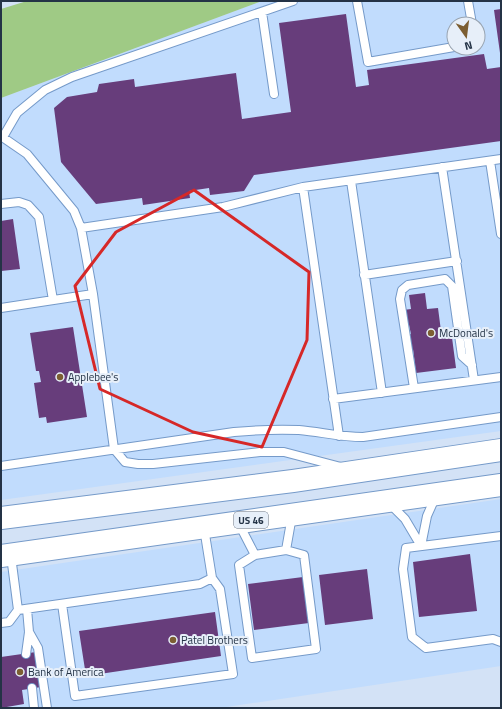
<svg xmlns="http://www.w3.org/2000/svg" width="502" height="709" font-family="'Titillium Web',sans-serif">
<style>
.built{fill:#c1dcfd;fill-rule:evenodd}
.green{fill:#9fca85}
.building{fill:#673d7b}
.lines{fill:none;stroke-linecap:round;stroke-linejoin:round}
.service-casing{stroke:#759ac9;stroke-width:10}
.trunk-casing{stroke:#759ac9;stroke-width:24}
.service{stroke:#fff;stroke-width:8}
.trunk{stroke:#fff;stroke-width:22}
.marked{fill:none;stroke:#d62828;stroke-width:3;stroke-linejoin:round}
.poi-dot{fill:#7c5e32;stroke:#e7eff9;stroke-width:1.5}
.labels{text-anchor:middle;stroke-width:4;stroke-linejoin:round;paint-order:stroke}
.shield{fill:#e7eff9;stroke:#5e6b7c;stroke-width:1}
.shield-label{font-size:10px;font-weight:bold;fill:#243346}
.poi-label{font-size:11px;fill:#243346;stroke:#e7eff9;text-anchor:start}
</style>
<rect width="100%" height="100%" fill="#d3e2f6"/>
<path class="built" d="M262,1H501V431L1,500V98ZM454,24H478V48H454Z
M501,499V666L220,708H1V572Z"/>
<path class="green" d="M27,1H262L1,98V9Z"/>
<path class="building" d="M501,9V53H500L494,10Z
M346,14L356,87L369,85L367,70L484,54L487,69L501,67V141L254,175L244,191L210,195L209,188L189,191L190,198L143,205L142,198L96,204L61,162L54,108L67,97L97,92L99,84L134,79L135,87L236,73L242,119L291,112L279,23Z
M13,219L20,269L1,271V221Z
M425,293L427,309L438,308L441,331L451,330L456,368L416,373L413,349H408L406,335L411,334L409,325H405L403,310L411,309L409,295Z
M73,327L87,417L47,423L46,417L39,418L34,383L41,382L39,371H36L30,333Z
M470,554L477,611L419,617L413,562Z
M367,569L373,619L325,625L319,575Z
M303,577L309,623L254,630L248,584Z
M215,612L221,656L86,676L79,631Z
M36,652L41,687L22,690L24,704L1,708V657Z"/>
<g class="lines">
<defs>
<path id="service" d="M357,1L368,62L454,47
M468,1L472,24
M262,12L274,94
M1,136L27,154L74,211L81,228L93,294L114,449L125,462L138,464H153L260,452H284L341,467
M3,137L17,113L45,90L72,77L293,1
M490,161L501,234
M442,167L474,380
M351,181L382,393
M303,187L339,436
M1,204L19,202L28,205L39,217L53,300
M81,228L223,207L303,187L501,159
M364,275L457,261
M1,308L93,294
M414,388L400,299L402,290L408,285L445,279L452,286L462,356L472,365
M333,399L501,377
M1,466L234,432C256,430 277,429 299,430C321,432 341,437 363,437L501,417
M390,504L405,519L421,546
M239,524L255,555
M501,536L406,548L403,569L412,637L426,648L493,639L501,642
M421,546L427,516L435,498
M286,550L304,555L316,649L252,658L239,565L255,555Z
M286,550L292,516
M11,556L18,610
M62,604L75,696L233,674L220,589L212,578L204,528
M1,623L9,622L18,610L200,584L212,578
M29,632L38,648L47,708
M26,654L29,632L27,609
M32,688L34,708"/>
<path id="trunk" d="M1,518L293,481L501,450
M1,556L501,485"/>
</defs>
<use href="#service" class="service-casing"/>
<use href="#trunk" class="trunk-casing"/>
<use href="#service" class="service"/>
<use href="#trunk" class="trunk"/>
</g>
<path class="marked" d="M194,190L309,272L307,340L262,447L193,432L100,389L75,286L116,232Z"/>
<g class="poi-dot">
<circle cx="431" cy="333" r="4"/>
<circle cx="60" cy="377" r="4"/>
<circle cx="173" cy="640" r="4"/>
<circle cx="20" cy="672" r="4"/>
</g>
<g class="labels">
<rect class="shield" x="234" y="512" width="34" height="16" rx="3"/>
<g class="shield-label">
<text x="251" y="524">US 46</text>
</g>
<g class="poi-label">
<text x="439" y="337">McDonald's</text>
<text x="68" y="381">Applebee's</text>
<text x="181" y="644">Patel Brothers</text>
<text x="28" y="676">Bank of America</text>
</g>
</g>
<rect width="502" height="709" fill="none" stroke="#243346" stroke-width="4"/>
<g transform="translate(466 36) rotate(166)"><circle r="19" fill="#e7eff9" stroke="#99a4b1"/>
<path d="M0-3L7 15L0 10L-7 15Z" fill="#7c5e32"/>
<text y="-6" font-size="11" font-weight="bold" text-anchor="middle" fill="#243346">N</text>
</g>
</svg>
